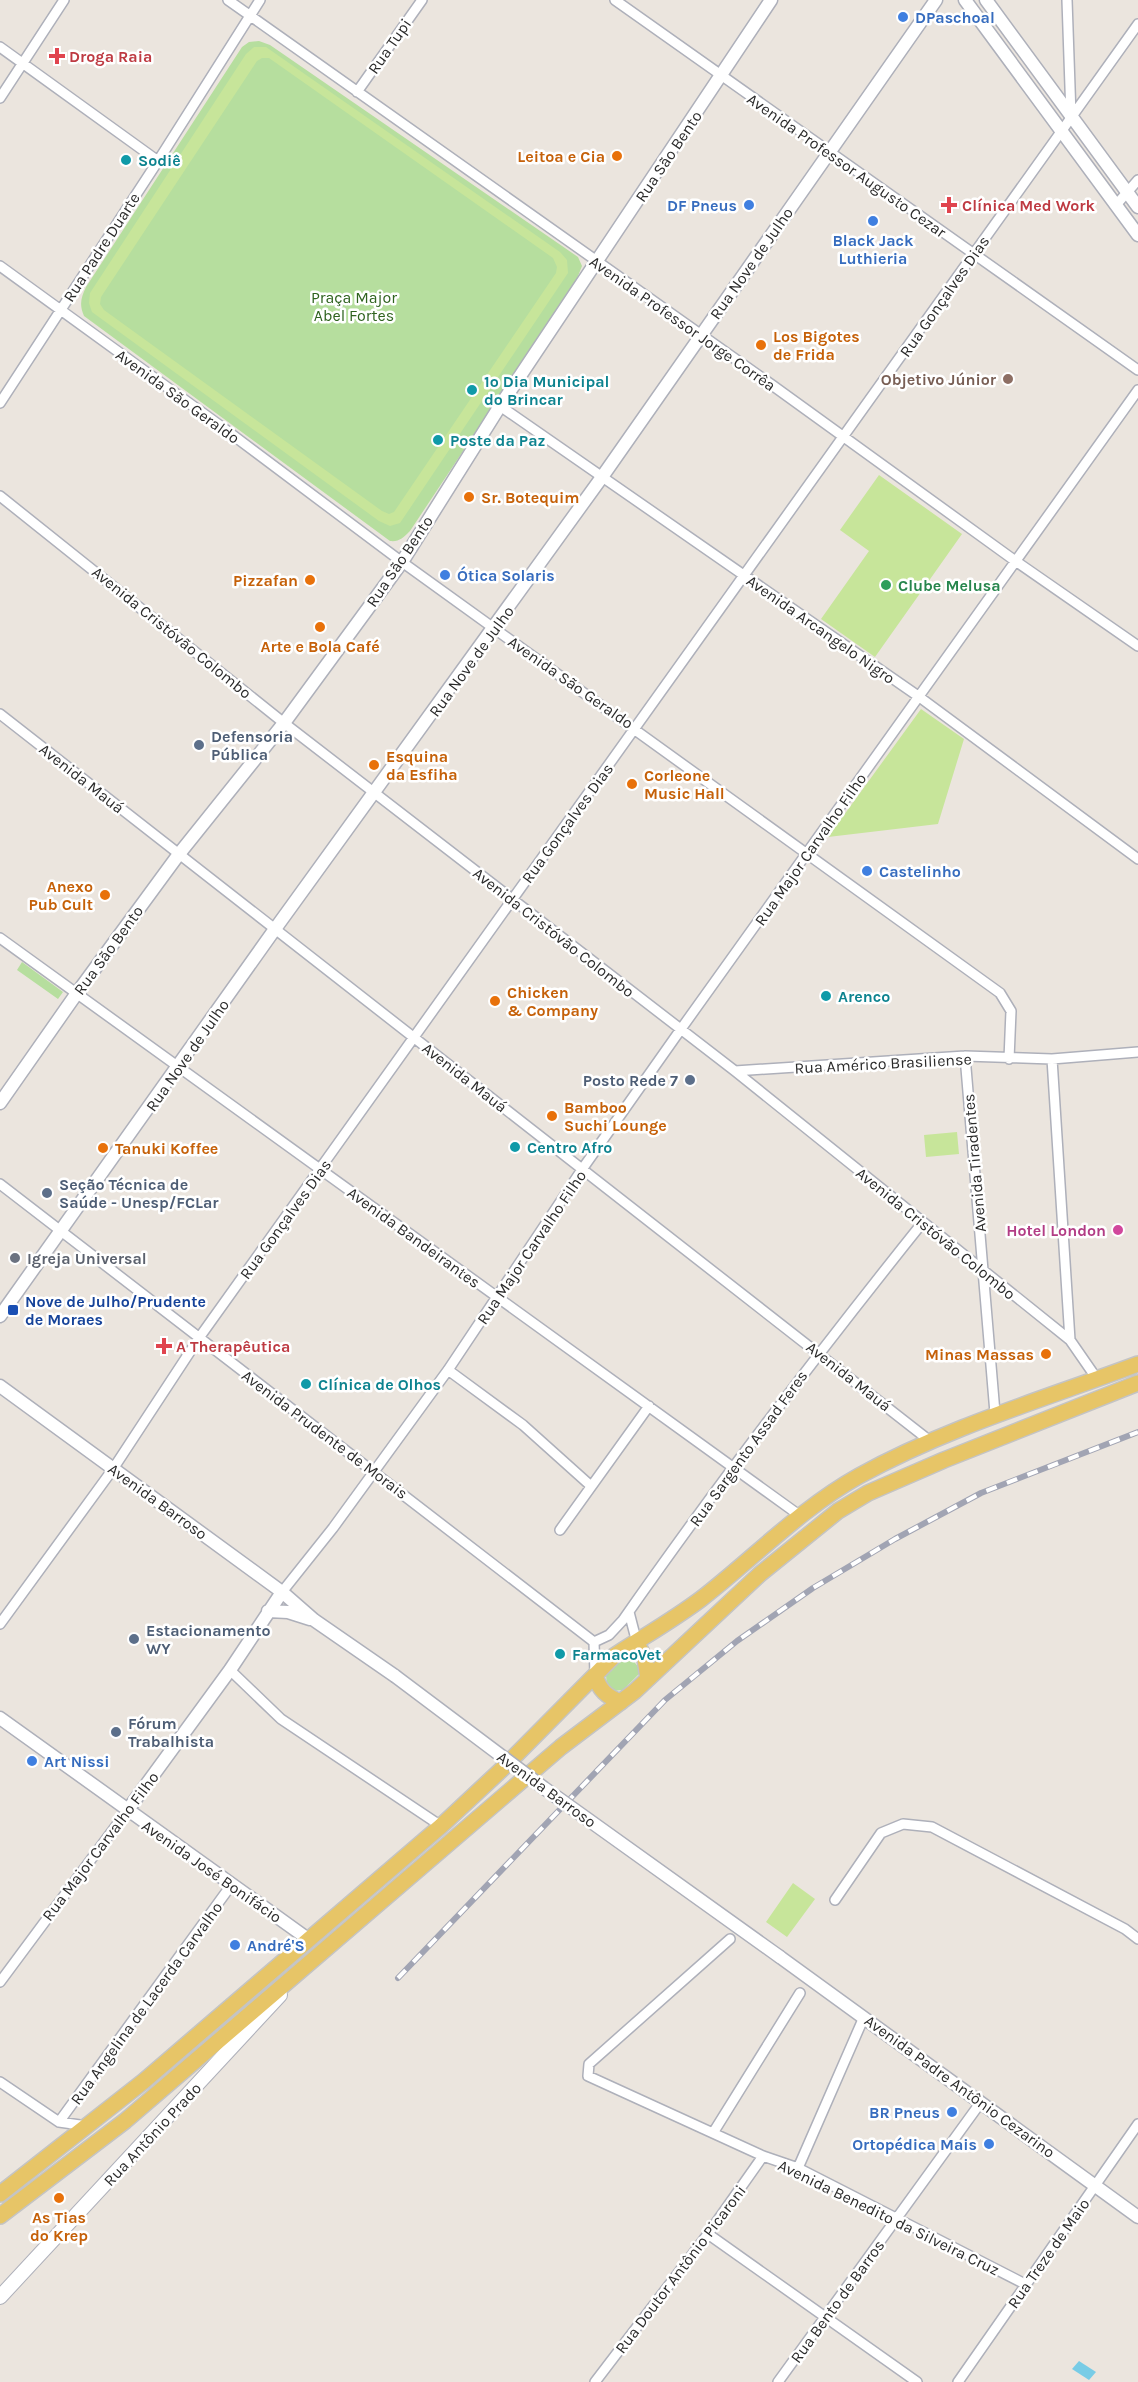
<svg xmlns="http://www.w3.org/2000/svg" width="1138" height="2382" font-family="Karla,sans-serif">
<style>
.green{fill:#b6de9e}
.pitch{fill:#c7e59a;fill-rule:evenodd}
.water{fill:#78cce6}
.lines{fill:none;stroke-linecap:round;stroke-linejoin:round}
.minor-casing{stroke:#aeb0ba;stroke-width:12}
.tertiary-casing{stroke:#aeb0ba;stroke-width:15}
.secondary-casing{stroke:#aeb0ba;stroke-width:16}
.primary-casing{stroke:#c4c4c4;stroke-width:18}
.minor{stroke:#fff;stroke-width:9}
.tertiary{stroke:#fff;stroke-width:12}
.secondary{stroke:#fff;stroke-width:14}
.primary{stroke:#e7c567;stroke-width:15}
.rail-casing{stroke:#a1a4b3;stroke-width:6}
.rail{stroke:#fff;stroke-width:4;stroke-dasharray:11;stroke-linecap:butt}
.tertiary-bridge-casing{stroke:#aeb0ba;stroke-width:15;stroke-linecap:butt}
.tertiary-bridge{stroke:#fff;stroke-width:12}
.shop-dot{fill:#3f7fe0;stroke:#fff;stroke-width:2}
.health-dot{fill:#e0444e;stroke:#fff;stroke-width:2}
.food-dot{fill:#e8710a;stroke:#fff;stroke-width:2}
.culture-dot{fill:#0f9aa8;stroke:#fff;stroke-width:2}
.education-dot{fill:#8d6e63;stroke:#fff;stroke-width:2}
.leisure-dot{fill:#2e9e5b;stroke:#fff;stroke-width:2}
.service-dot{fill:#5c6f8a;stroke:#fff;stroke-width:2}
.hotel-dot{fill:#d1479c;stroke:#fff;stroke-width:2}
.worship-dot{fill:#6b7280;stroke:#fff;stroke-width:2}
.transit-dot{fill:#1a4fb4;stroke:#fff;stroke-width:2}
.labels{text-anchor:middle;stroke-width:5;stroke-linejoin:round;paint-order:stroke}
.shop-label{font-size:16px;font-weight:bold;fill:#366cbe;stroke:#fff;text-anchor:start}
.street-label{font-size:16px;fill:#2b2b2b;stroke:#fff}
.health-label{font-size:16px;font-weight:bold;fill:#be3a42;stroke:#fff;text-anchor:start}
.food-label{font-size:16px;font-weight:bold;fill:#c56008;stroke:#fff;text-anchor:start}
.culture-label{font-size:16px;font-weight:bold;fill:#0d838f;stroke:#fff;text-anchor:start}
.park-label{font-size:16px;fill:#2f631f;stroke:#fff}
.education-label{font-size:16px;font-weight:bold;fill:#785e54;stroke:#fff;text-anchor:end}
.leisure-label{font-size:16px;font-weight:bold;fill:#27864d;stroke:#fff;text-anchor:start}
.service-label{font-size:16px;font-weight:bold;fill:#4e5e75;stroke:#fff;text-anchor:start}
.hotel-label{font-size:16px;font-weight:bold;fill:#b23c85;stroke:#fff;text-anchor:end}
.worship-label{font-size:16px;font-weight:bold;fill:#5b616d;stroke:#fff;text-anchor:start}
.transit-label{font-size:16px;font-weight:bold;fill:#164399;stroke:#fff;text-anchor:start}
</style>
<rect width="100%" height="100%" fill="#ebe5de"/>
<path class="green" d="M259,41L270,45L578,257L582,266L576,281L410,531C403,538 399,542 390,541L84,316C79,304 81,298 86,287L242,47L249,42Z
M22,962L63,992L58,999L17,970Z
M626,1659H632L639,1668V1674L623,1690L613,1691L607,1687L606,1675L617,1664Z"/>
<path class="pitch" d="M254,47H266L560,252L567,260L568,273L400,523L390,526L379,521L92,312L89,303L90,293L246,54ZM262,58H269L553,258L557,267L556,273L394,512L389,514L382,511L104,310L100,304L101,297L257,61Z
M879,475L962,534L875,657L821,619L869,551L840,530Z
M921,709L964,739L938,824L828,837Z
M957,1132L959,1154L926,1157L924,1135Z
M793,1883L815,1899L787,1937L766,1922Z"/>
<path class="water" d="M1079,2361L1096,2372L1089,2380L1072,2369Z"/>
<g class="lines">
<defs>
<path id="minor" d="M228,0L772,385L1014,560L1138,646
M615,0L1138,370
M1067,0L1071,116
M0,47L158,161
M357,92L422,0
M0,98L64,0
M1116,205L1138,180
M0,266L222,427L402,562L1000,993L1011,1011L1009,1059
M0,403L158,161L260,0
M500,406L918,696L1138,859
M0,496L284,723L735,1071L1070,1340L1097,1379
M0,714L930,1441
M0,938L799,1515
M965,1056L995,1413
M1052,1059L1070,1340
M735,1071L965,1056L1052,1059L1138,1052
M0,1184L594,1642
M448,1370L523,1425L591,1486
M560,1530L649,1406
M282,1592L333,1528L448,1370L583,1168L681,1029L1138,390
M629,1612L637,1643
M0,1624L113,1469L199,1338L1138,24
M594,1642L609,1635L623,1620C718,1484 819,1352 923,1222
M594,1642L595,1675
M230,1670L281,1719L441,1826
M835,1900L881,1833L903,1824L932,1827L1125,1929L1138,1939
M730,1939L589,2064L588,2076L763,2156L798,2168L1025,2284
M0,1982L127,1811
M0,2082L59,2122L87,2126
M59,2122L232,1884
M713,2133L800,1993
M798,2168L864,2017
M708,2234L917,2382
M595,2382L708,2234L763,2156
M778,2382L981,2102
M958,2382L1138,2124"/>
<path id="tertiary" d="M965,0L1138,235
M986,0L1138,207
M0,1103L77,993L179,854L284,723L402,562L500,406L771,0
M0,1316L275,929L602,477L936,0
M0,1386L282,1592L314,1620L395,1676
M268,1611L288,1612L310,1619
M0,1718L308,1939
M127,1811L230,1670L282,1592
M780,1957L1138,2217"/>
<path id="secondary" d="M0,2297L280,1995"/>
<path id="primary" d="M637,1643L645,1659L648,1678
M595,1675C599,1690 607,1697 621,1702
M0,2194L144,2081L441,1826L501,1770L614,1656C643,1637 673,1620 701,1599C754,1558 800,1509 859,1476C948,1427 1044,1399 1138,1364
M0,2216L125,2121L561,1747L635,1691L760,1574L838,1511L868,1493L944,1460L1138,1383"/>
</defs>
<use href="#minor" class="minor-casing"/>
<use href="#tertiary" class="tertiary-casing"/>
<use href="#secondary" class="secondary-casing"/>
<use href="#primary" class="primary-casing"/>
<use href="#minor" class="minor"/>
<use href="#tertiary" class="tertiary"/>
<use href="#secondary" class="secondary"/>
<use href="#primary" class="primary"/>
<defs>
<path id="rail" d="M398,1978L665,1700L737,1641L813,1588L895,1539L981,1493L1138,1432"/>
</defs>
<use href="#rail" class="rail-casing"/>
<use href="#rail" class="rail"/>
<defs>
<path id="tertiary-bridge" d="M395,1676L544,1788L780,1957"/>
</defs>
<use href="#tertiary-bridge" class="tertiary-bridge-casing"/>
<use href="#tertiary-bridge" class="tertiary-bridge"/>
</g>
<g class="shop-dot">
<circle cx="903" cy="17" r="6"/>
<circle cx="749" cy="205" r="6"/>
<circle cx="873" cy="221" r="6"/>
<circle cx="445" cy="575" r="6"/>
<circle cx="867" cy="871" r="6"/>
<circle cx="32" cy="1761" r="6"/>
<circle cx="235" cy="1945" r="6"/>
<circle cx="952" cy="2112" r="6"/>
<circle cx="989" cy="2144" r="6"/>
</g>
<g class="health-dot">
<path d="M54 47h6v6h6v6h-6v6h-6v-6h-6v-6h6z"/>
<path d="M946 196h6v6h6v6h-6v6h-6v-6h-6v-6h6z"/>
<path d="M161 1337h6v6h6v6h-6v6h-6v-6h-6v-6h6z"/>
</g>
<g class="food-dot">
<circle cx="617" cy="156" r="6"/>
<circle cx="761" cy="345" r="6"/>
<circle cx="469" cy="497" r="6"/>
<circle cx="310" cy="580" r="6"/>
<circle cx="320" cy="627" r="6"/>
<circle cx="374" cy="765" r="6"/>
<circle cx="632" cy="784" r="6"/>
<circle cx="105" cy="895" r="6"/>
<circle cx="495" cy="1001" r="6"/>
<circle cx="552" cy="1116" r="6"/>
<circle cx="103" cy="1148" r="6"/>
<circle cx="1046" cy="1354" r="6"/>
<circle cx="59" cy="2198" r="6"/>
</g>
<g class="culture-dot">
<circle cx="126" cy="160" r="6"/>
<circle cx="472" cy="390" r="6"/>
<circle cx="438" cy="440" r="6"/>
<circle cx="826" cy="996" r="6"/>
<circle cx="515" cy="1147" r="6"/>
<circle cx="306" cy="1384" r="6"/>
<circle cx="560" cy="1654" r="6"/>
</g>
<circle class="education-dot" cx="1008" cy="379" r="6"/>
<circle class="leisure-dot" cx="886" cy="585" r="6"/>
<g class="service-dot">
<circle cx="199" cy="745" r="6"/>
<circle cx="690" cy="1080" r="6"/>
<circle cx="47" cy="1193" r="6"/>
<circle cx="134" cy="1639" r="6"/>
<circle cx="116" cy="1732" r="6"/>
</g>
<circle class="hotel-dot" cx="1118" cy="1230" r="6"/>
<circle class="worship-dot" cx="15" cy="1258" r="6"/>
<rect class="transit-dot" x="7" y="1304" width="12" height="12" rx="3"/>
<g class="labels">
<g class="shop-label">
<text x="915" y="23">DPaschoal</text>
<text x="737" y="211" text-anchor="end">DF Pneus</text>
<text x="873" y="246" text-anchor="middle">Black Jack<tspan x="873" dy="18">Luthieria</tspan></text>
<text x="457" y="581">Ótica Solaris</text>
<text x="879" y="877">Castelinho</text>
<text x="44" y="1767">Art Nissi</text>
<text x="247" y="1951">André'S</text>
<text x="940" y="2118" text-anchor="end">BR Pneus</text>
<text x="977" y="2150" text-anchor="end">Ortopédica Mais</text>
</g>
<g class="street-label">
<text transform="translate(389 46) rotate(-55)" y="6">Rua Tupi</text>
<text transform="translate(668 156) rotate(-56)" y="6">Rua São Bento</text>
<text transform="translate(847 165) rotate(35)" y="6">Avenida Professor Augusto Cezar</text>
<text transform="translate(101 247) rotate(-57)" y="6">Rua Padre Duarte</text>
<text transform="translate(751 263) rotate(-55)" y="6">Rua Nove de Julho</text>
<text transform="translate(944 296) rotate(-55)" y="6">Rua Gonçalves Dias</text>
<text transform="translate(683 323) rotate(35)" y="6">Avenida Professor Jorge Corrêa</text>
<text transform="translate(178 396) rotate(36)" y="6">Avenida São Geraldo</text>
<text transform="translate(399 561) rotate(-56)" y="6">Rua São Bento</text>
<text transform="translate(821 629) rotate(35)" y="6">Avenida Arcangelo Nigro</text>
<text transform="translate(172 632) rotate(39)" y="6">Avenida Cristóvão Colombo</text>
<text transform="translate(471 661) rotate(-54)" y="6">Rua Nove de Julho</text>
<text transform="translate(571 682) rotate(35)" y="6">Avenida São Geraldo</text>
<text transform="translate(82 778) rotate(38)" y="6">Avenida Mauá</text>
<text transform="translate(567 823) rotate(-54)" y="6">Rua Gonçalves Dias</text>
<text transform="translate(810 849) rotate(-55)" y="6">Rua Major Carvalho Filho</text>
<text transform="translate(554 932) rotate(38)" y="6">Avenida Cristóvão Colombo</text>
<text transform="translate(108 950) rotate(-54)" y="6">Rua São Bento</text>
<text transform="translate(187 1055) rotate(-55)" y="6">Rua Nove de Julho</text>
<text transform="translate(883 1063) rotate(-3)" y="6">Rua Américo Brasiliense</text>
<text transform="translate(465 1077) rotate(38)" y="6">Avenida Mauá</text>
<text transform="translate(974 1163) rotate(-95)" y="6">Avenida Tiradentes</text>
<text transform="translate(285 1219) rotate(-54)" y="6">Rua Gonçalves Dias</text>
<text transform="translate(936 1233) rotate(39)" y="6">Avenida Cristóvão Colombo</text>
<text transform="translate(414 1237) rotate(36)" y="6">Avenida Bandeirantes</text>
<text transform="translate(531 1247) rotate(-56)" y="6">Rua Major Carvalho Filho</text>
<text transform="translate(849 1376) rotate(38)" y="6">Avenida Mauá</text>
<text transform="translate(325 1434) rotate(37)" y="6">Avenida Prudente de Morais</text>
<text transform="translate(748 1448) rotate(-54)" y="6">Rua Sargento Assad Feres</text>
<text transform="translate(158 1501) rotate(36)" y="6">Avenida Barroso</text>
<text transform="translate(547 1789) rotate(36)" y="6">Avenida Barroso</text>
<text transform="translate(100 1846) rotate(-53)" y="6">Rua Major Carvalho Filho</text>
<text transform="translate(212 1871) rotate(35)" y="6">Avenida José Bonifácio</text>
<text transform="translate(146 2003) rotate(-54)" y="6">Rua Angelina de Lacerda Carvalho</text>
<text transform="translate(960 2086) rotate(36)" y="6">Avenida Padre Antônio Cezarino</text>
<text transform="translate(152 2134) rotate(-47)" y="6">Rua Antônio Prado</text>
<text transform="translate(889 2217) rotate(26)" y="6">Avenida Benedito da Silveira Cruz</text>
<text transform="translate(1048 2253) rotate(-55)" y="6">Rua Treze de Maio</text>
<text transform="translate(680 2269) rotate(-53)" y="6">Rua Doutor Antônio Picaroni</text>
<text transform="translate(837 2301) rotate(-54)" y="6">Rua Bento de Barros</text>
</g>
<g class="health-label">
<text x="69" y="62">Droga Raia</text>
<text x="962" y="211">Clínica Med Work</text>
<text x="176" y="1352">A Therapêutica</text>
</g>
<g class="food-label">
<text x="605" y="162" text-anchor="end">Leitoa e Cia</text>
<text x="773" y="342">Los Bigotes<tspan x="773" dy="18">de Frida</tspan></text>
<text x="481" y="503">Sr. Botequim</text>
<text x="298" y="586" text-anchor="end">Pizzafan</text>
<text x="320" y="652" text-anchor="middle">Arte e Bola Café</text>
<text x="386" y="762">Esquina<tspan x="386" dy="18">da Esfiha</tspan></text>
<text x="644" y="781">Corleone<tspan x="644" dy="18">Music Hall</tspan></text>
<text x="93" y="892" text-anchor="end">Anexo<tspan x="93" dy="18">Pub Cult</tspan></text>
<text x="507" y="998">Chicken<tspan x="507" dy="18">&amp; Company</tspan></text>
<text x="564" y="1113">Bamboo<tspan x="564" dy="18">Suchi Lounge</tspan></text>
<text x="115" y="1154">Tanuki Koffee</text>
<text x="1034" y="1360" text-anchor="end">Minas Massas</text>
<text x="59" y="2223" text-anchor="middle">As Tias<tspan x="59" dy="18">do Krep</tspan></text>
</g>
<g class="culture-label">
<text x="138" y="166">Sodiê</text>
<text x="484" y="387">1º Dia Municipal<tspan x="484" dy="18">do Brincar</tspan></text>
<text x="450" y="446">Poste da Paz</text>
<text x="838" y="1002">Arenco</text>
<text x="527" y="1153">Centro Afro</text>
<text x="318" y="1390">Clínica de Olhos</text>
<text x="572" y="1660">FarmacoVet</text>
</g>
<g class="park-label">
<text x="354" y="303">Praça Major<tspan x="354" dy="18">Abel Fortes</tspan></text>
</g>
<g class="education-label">
<text x="996" y="385">Objetivo Júnior</text>
</g>
<g class="leisure-label">
<text x="898" y="591">Clube Melusa</text>
</g>
<g class="service-label">
<text x="211" y="742">Defensoria<tspan x="211" dy="18">Pública</tspan></text>
<text x="678" y="1086" text-anchor="end">Posto Rede 7</text>
<text x="59" y="1190">Seção Técnica de<tspan x="59" dy="18">Saúde - Unesp/FCLar</tspan></text>
<text x="146" y="1636">Estacionamento<tspan x="146" dy="18">WY</tspan></text>
<text x="128" y="1729">Fórum<tspan x="128" dy="18">Trabalhista</tspan></text>
</g>
<g class="hotel-label">
<text x="1106" y="1236">Hotel London</text>
</g>
<g class="worship-label">
<text x="27" y="1264">Igreja Universal</text>
</g>
<g class="transit-label">
<text x="25" y="1307">Nove de Julho/Prudente<tspan x="25" dy="18">de Moraes</tspan></text>
</g>
</g>
</svg>
